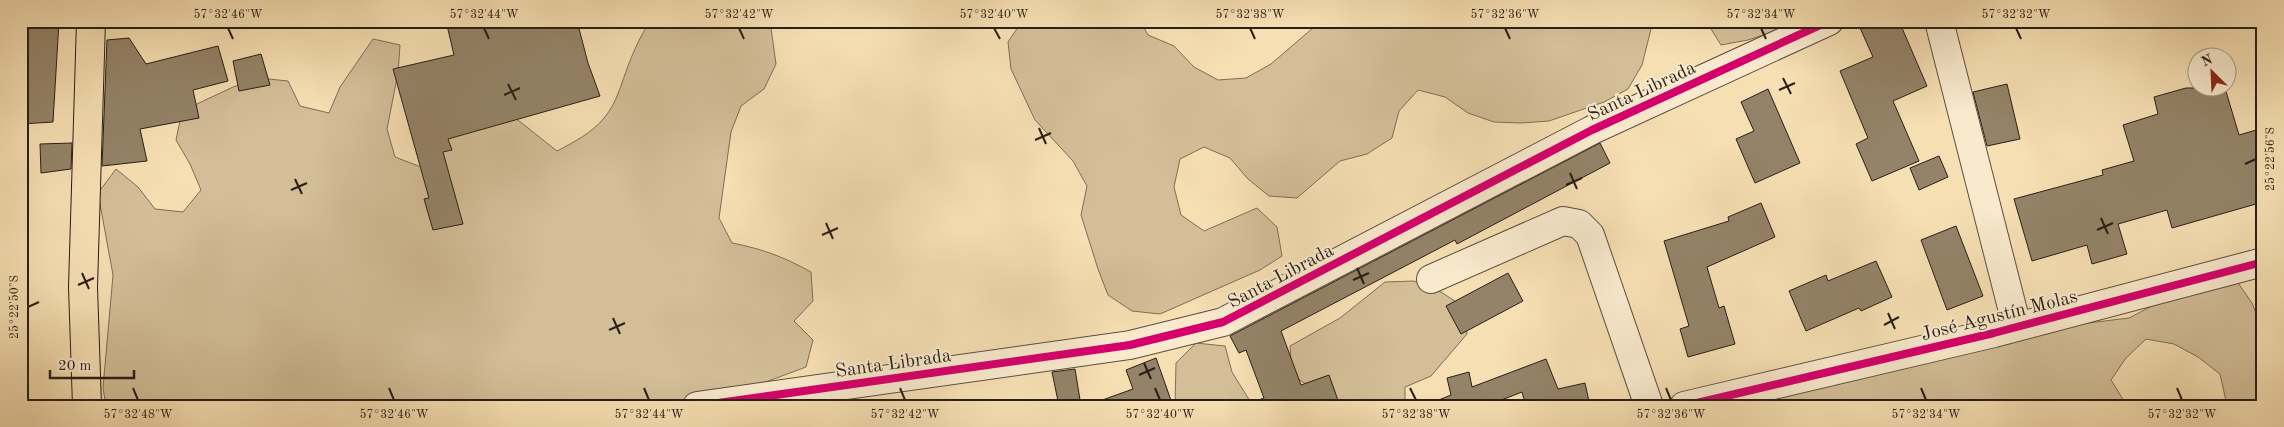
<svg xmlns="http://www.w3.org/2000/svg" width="2284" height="427" font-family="'Old Standard TT',serif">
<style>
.green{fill:#d3be98;stroke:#7e6e57}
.building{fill:#948368;stroke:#291f16}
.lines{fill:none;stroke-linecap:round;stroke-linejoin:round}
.minor-casing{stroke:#5c4f3d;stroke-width:30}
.major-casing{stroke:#291f16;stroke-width:30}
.minor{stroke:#f9eace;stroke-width:28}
.major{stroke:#f6dfb3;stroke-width:28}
.cycleway-casing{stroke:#f9eace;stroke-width:11}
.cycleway{stroke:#d6006c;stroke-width:8}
.ticks{fill:none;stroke:#291f16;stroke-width:2}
.labels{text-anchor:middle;stroke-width:4;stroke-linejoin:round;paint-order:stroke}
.street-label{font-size:19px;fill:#291f16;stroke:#f9eace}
.neatline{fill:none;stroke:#291f16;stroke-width:2}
.ticks-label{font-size:12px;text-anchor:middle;fill:#291f16}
</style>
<rect width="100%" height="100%" fill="#f6dfb3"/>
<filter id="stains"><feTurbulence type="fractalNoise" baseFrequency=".004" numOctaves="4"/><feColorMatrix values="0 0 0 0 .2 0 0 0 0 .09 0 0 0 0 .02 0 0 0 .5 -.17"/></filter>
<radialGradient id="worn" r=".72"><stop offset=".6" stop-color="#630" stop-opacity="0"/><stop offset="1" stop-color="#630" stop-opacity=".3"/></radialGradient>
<path class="green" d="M650,21H770L776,64L764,89L741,106L731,132L719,218L732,243C763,249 784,257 811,272L813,301L794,321L813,340L806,367L755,386L702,399L659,406H474L466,402L413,406H106L103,388L113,275L98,193L116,169L138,187L155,209L183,212L201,190L190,164L176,140L182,111L233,87L259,78L288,81L300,106L329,113L340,87L373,39L400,45L398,73L387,129L395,157L421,167L447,118L514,117L557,151C574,142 592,133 604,118C617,103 621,84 628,66C634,50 641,35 650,21Z
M1022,21H1140L1148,35L1174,46L1194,67L1218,80L1246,78L1271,64L1321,21H1653L1642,65L1628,89L1604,102L1549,121L1521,123L1494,122L1468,113L1445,97L1418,90L1399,111L1392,138L1367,154L1340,161L1297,198L1269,196L1248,179L1230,158L1204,147L1180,159L1174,187L1181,215L1204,231L1257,208L1277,227L1282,256L1260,270L1160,314L1132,311L1108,295L1098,269L1081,215L1087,186L1073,161L1035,120L1011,69L1008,42Z
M1706,21H1806L1748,40L1721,45Z
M2236,280L2252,303L2263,331V406H2238L2226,401L2220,374L2198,357L2174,344L2146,339L2126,358L2111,380L2127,406H1730L2039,329L2129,318L2158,303Z
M1414,281L1441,292L1464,307L1467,334L1431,376L1405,387V406H1340L1292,375L1290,346L1340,318L1385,282Z
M1196,343L1225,346L1232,372L1253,406H1175L1176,363Z"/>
<path class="building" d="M21,21H59L53,122L21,124Z
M446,21H577L588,63L600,96L448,139L452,150L443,152L463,224L433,230L424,199L429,198L393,69L454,55Z
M1857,21H1899L1927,86L1893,101L1919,161L1872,181L1856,144L1868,138L1840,71L1873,57Z
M129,38L146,64L218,46L228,81L193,90L199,118L140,129L147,161L102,166L107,40Z
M261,54L270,85L239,91L233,61Z
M2007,84L2020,139L1987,146L1973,92Z
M2186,88H2225L2239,135L2263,128V202L2172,228L2167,210L2118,224L2127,254L2092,264L2087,245L2032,261L2014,199L2103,175L2102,170L2134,161L2123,125L2158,114L2154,97Z
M1768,89L1800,163L1755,183L1736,139L1754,131L1741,102Z
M72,143L71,169L41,173L40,144Z
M1600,143L1610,163L1457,244L1455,240L1281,331L1301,385L1329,375L1340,406H1252L1251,403L1264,398L1246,350L1239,353L1230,336Z
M1939,156L1948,177L1919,190L1910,168Z
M1761,203L1775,237L1707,267L1719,308L1724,306L1735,344L1688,357L1680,329L1689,326L1664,241L1729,221L1728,217Z
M1956,226L1983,296L1947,310L1921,240Z
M1876,261L1892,297L1861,311L1859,308L1806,331L1789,291L1826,275L1828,281Z
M1508,273L1523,301L1461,334L1446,306Z
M1156,358L1173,406H1095L1094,403L1133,389L1126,370Z
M1546,359L1558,389L1585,383L1590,406H1526L1522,392L1486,406H1429V404L1451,395L1447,378L1469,372L1472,387Z
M1075,369L1081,406H1059L1052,372Z"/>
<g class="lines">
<defs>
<path id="minor" d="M1939,21L2017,327
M1431,279L1563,221L1579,224L1590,235L1649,406
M697,406L1130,345L1223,322L1592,130L1829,21
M1684,406L1994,333L2263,262"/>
<path id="major" d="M87,406L83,287L91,21"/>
</defs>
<use href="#minor" class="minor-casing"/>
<use href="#major" class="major-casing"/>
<use href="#minor" class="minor"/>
<use href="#major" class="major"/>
<defs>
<path id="cycleway" d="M697,406L1130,345L1223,322L1592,130L1829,21
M1684,406L1994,333L2263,262"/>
</defs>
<use href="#cycleway" class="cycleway-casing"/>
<use href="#cycleway" class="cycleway"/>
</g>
<path class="ticks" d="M228,28L233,39M484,28L489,39M739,28L744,39M994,28L1000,39M1250,28L1255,39M1505,28L1510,39M1761,28L1766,39M2016,28L2021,39M1783,78L1791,94M508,84L516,100M1779,90L1795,83M504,95L520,88M1039,128L1046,144M1035,140L1051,133M2245,164L2256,159M1570,173L1577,189M295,179L302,194M1566,185L1582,178M291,190L307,183M2101,218L2108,234M826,223L833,239M2097,230L2113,223M822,235L838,228M1357,268L1364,284M82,273L89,289M1353,280L1369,273M78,285L94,278M28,307L39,302M1888,313L1895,329M613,318L620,334M1884,325L1899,317M609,330L625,323M1144,363L1151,379M1139,375L1155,368M133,388L138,400M389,388L394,400M644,388L649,400M900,388L905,400M1155,388L1160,400M1410,388L1416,400M1666,388L1671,400M1921,388L1926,400M2177,388L2182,400"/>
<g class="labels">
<g class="street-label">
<text transform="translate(1641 90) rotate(-25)" y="7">Santa Librada</text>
<text transform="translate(1280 275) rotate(-28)" y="7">Santa Librada</text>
<text transform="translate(1999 314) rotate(-14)" y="7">José Agustín Molas</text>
<text transform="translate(893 362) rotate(-8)" y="7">Santa Librada</text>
</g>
</g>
<rect width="2284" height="427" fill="none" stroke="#f6dfb3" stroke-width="55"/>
<g transform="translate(2212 72) rotate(336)"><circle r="24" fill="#f9eace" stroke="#a69984"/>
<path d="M0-4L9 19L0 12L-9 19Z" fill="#8f2418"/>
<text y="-8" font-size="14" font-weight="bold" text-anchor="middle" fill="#291f16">N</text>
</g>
<path d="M50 370v8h84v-8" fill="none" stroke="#291f16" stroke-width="2.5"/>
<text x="58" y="370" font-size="15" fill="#291f16" stroke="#f9eace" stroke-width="4" paint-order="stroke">20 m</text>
<rect x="28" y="28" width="2228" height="372" class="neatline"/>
<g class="ticks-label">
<text x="228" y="18">57°32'46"W</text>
<text x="484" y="18">57°32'44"W</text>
<text x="739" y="18">57°32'42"W</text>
<text x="994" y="18">57°32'40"W</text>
<text x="1250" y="18">57°32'38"W</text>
<text x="1505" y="18">57°32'36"W</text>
<text x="1761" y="18">57°32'34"W</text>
<text x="2016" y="18">57°32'32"W</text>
<text transform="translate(2270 159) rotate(-90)" y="4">25°22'56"S</text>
<text transform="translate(14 307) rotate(-90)" y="4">25°22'50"S</text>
<text x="138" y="418">57°32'48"W</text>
<text x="394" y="418">57°32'46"W</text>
<text x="649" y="418">57°32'44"W</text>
<text x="905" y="418">57°32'42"W</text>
<text x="1160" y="418">57°32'40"W</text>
<text x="1416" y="418">57°32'38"W</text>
<text x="1671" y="418">57°32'36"W</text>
<text x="1926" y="418">57°32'34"W</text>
<text x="2182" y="418">57°32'32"W</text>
</g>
<rect width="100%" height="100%" filter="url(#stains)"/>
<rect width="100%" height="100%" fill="url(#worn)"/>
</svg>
